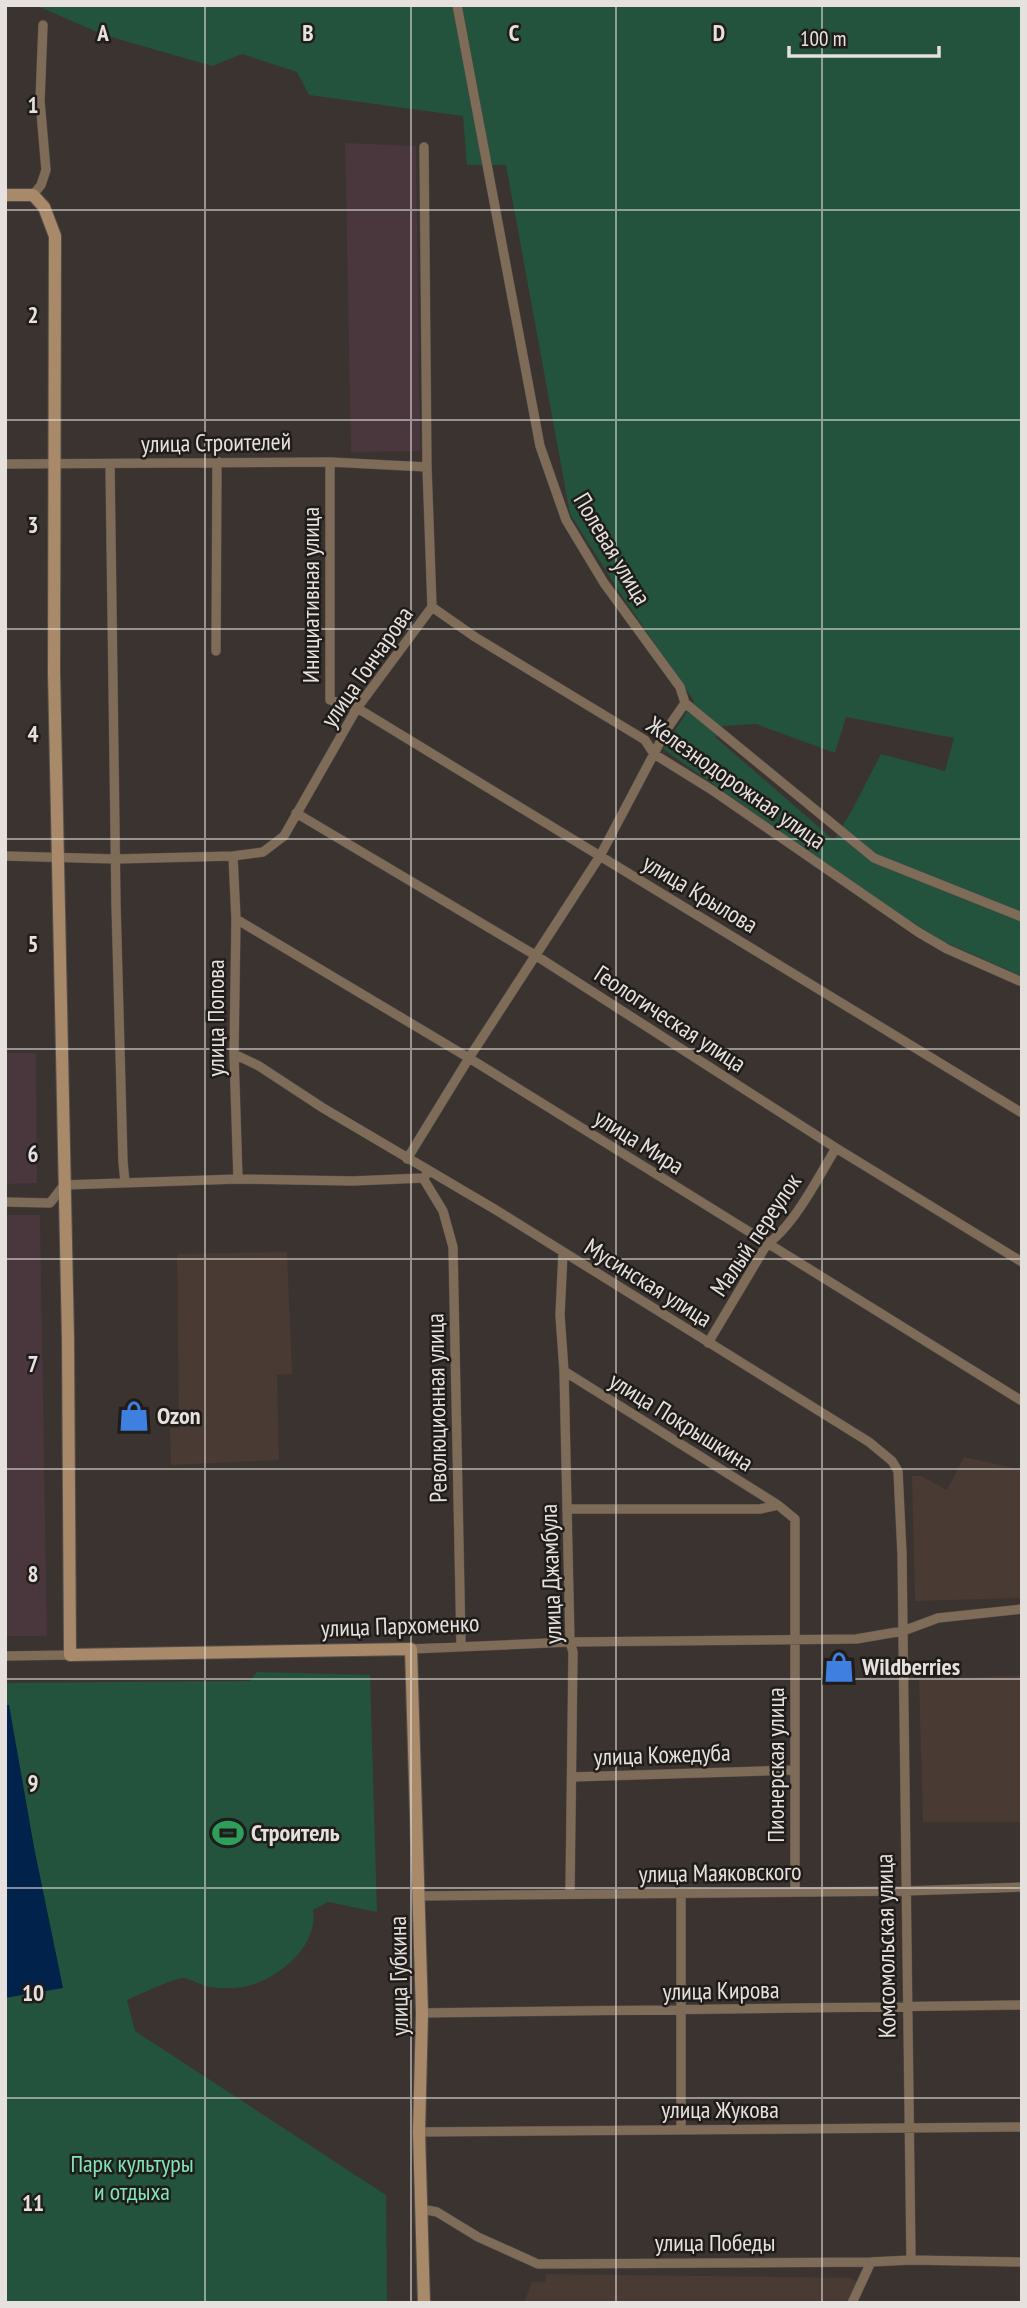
<svg xmlns="http://www.w3.org/2000/svg" width="1027" height="2308" font-family="'PT Sans Narrow',sans-serif">
<style>
.built{fill:#493a34}
.industrial{fill:#4a363d}
.green{fill:#23523d;fill-rule:evenodd}
.water{fill:#00224b}
.lines{fill:none;stroke-linecap:round;stroke-linejoin:round}
.street-casing{stroke:#564f4c;stroke-width:10}
.secondary-casing{stroke:#564f4c;stroke-width:14}
.street{stroke:#7f6c58;stroke-width:9}
.secondary{stroke:#a8896a;stroke-width:12}
.grid{fill:none;stroke:#e6e1df;stroke-width:2;stroke-opacity:0.55}
.labels{text-anchor:middle;stroke-width:5;stroke-linejoin:round;paint-order:stroke}
.street-label{font-size:24px;fill:#e6e1df;stroke:#1f1c1a}
.poi-label{font-size:24px;font-weight:bold;fill:#e6e1df;stroke:#1f1c1a;text-anchor:start}
.park-label{font-size:24px;fill:#81e4b6;stroke:#1f1c1a}
.grid-label{font-size:23px;text-anchor:middle;font-weight:bold;fill:#e6e1df;stroke:#1f1c1a;stroke-width:5;stroke-linejoin:round;paint-order:stroke}
</style>
<rect width="100%" height="100%" fill="#3b3330"/>
<path class="built" d="M287,1252L292,1374L277,1375L279,1460L171,1465L170,1428H179L177,1254Z
M964,1457L1022,1470V1597L1019,1598L915,1601L912,1476H921L947,1490Z
M1022,1675V1822H923L919,1680Z
M546,2274L850,2278L858,2282L848,2303H524L532,2282H545Z"/>
<path class="industrial" d="M345,143L416,146L420,451L351,452Z
M5,1053H36L37,1183L5,1184Z
M5,1215H40L47,1636H5Z"/>
<path class="green" d="M35,5H1022V976L942,941L879,901L663,749L694,701L618,590L570,514L506,165H467L463,116L309,95L297,72L242,54L212,66L104,35ZM846,717L954,738L945,771L881,754L852,810L834,840L715,737L723,726L756,724L835,753Z
M257,1672L370,1675L377,1912L328,1902L313,1910C319,1945 279,1979 247,1986C237,1989 219,1988 209,1987C200,1985 191,1979 183,1978C174,1978 136,1996 127,2000L135,2031L386,2195L387,2303H5V1683L250,1681Z"/>
<path class="water" d="M5,1705H9L34,1847L63,1988L5,1998Z"/>
<g class="lines">
<defs>
<path id="street" d="M457,5L540,446L566,520L604,583L680,687L685,703L874,858L1022,917
M33,195L41,185L46,170L40,101L43,25
M330,462V700L357,708L1022,1113
M5,464L330,462L427,467
M110,464L116,904L123,1162L125,1182
M432,607L475,637L645,740L654,754L712,790L918,932L947,949L1022,982
M216,651L217,461
M296,813L535,955L836,1148L1022,1262
M5,856L116,859L233,856L263,852L284,836L357,708L432,607L427,467L424,147
M233,856L236,919L234,1054L238,1179
M236,919L469,1058L1022,1401
M234,1054L259,1066L323,1108L496,1210L869,1442L892,1461L898,1471L902,1554L911,2260
M407,1159L469,1058L600,856L667,729L685,703
M423,1178L443,1211L453,1247L461,1645
M5,1202L50,1203L64,1185L238,1179L353,1181L423,1178L427,1174
M563,1253L560,1315L564,1371L570,1642L573,1652L570,1894
M708,1343L767,1244C794,1226 819,1176 836,1148
M564,1371L778,1505L795,1519V1891
M567,1509H760L778,1505
M411,1649L570,1642L856,1639L903,1631L938,1618L1022,1609
M5,1656L70,1655
M572,1777L794,1770
M681,1894V2129
M419,1896L905,1891L1022,1887
M422,2013L1022,2005
M419,2132L1022,2127
M421,2209L437,2212L478,2237L538,2264L871,2262L911,2260L1022,2262
M852,2303L871,2262"/>
<path id="secondary" d="M5,195H33L44,207L55,236L54,672L68,1339L70,1655L411,1649L422,2013L419,2132L424,2303"/>
</defs>
<use href="#street" class="street-casing"/>
<use href="#secondary" class="secondary-casing"/>
<use href="#street" class="street"/>
<use href="#secondary" class="secondary"/>
</g>
<path class="grid" d="M205,5V2303M411,5V2303M616,5V2303M822,5V2303M5,210H1022M5,420H1022M5,629H1022M5,839H1022M5,1049H1022M5,1259H1022M5,1469H1022M5,1679H1022M5,1888H1022M5,2098H1022"/>
<defs>
<symbol id="shop-bare" viewBox="-9 -9 18 18"><path d="M-5-2.5h2.3a2.7 3.5 0 0 1 5.4 0H5L5.5 6h-11ZM-1.5-2.5h3a1.5 2.3 0 0 0-3 0Z" fill="#3f7fe0" stroke="#1f1c1a" stroke-width="2.5" paint-order="stroke"/></symbol>
<symbol id="stadium-bare" viewBox="-9 -9 18 18"><path d="M0-5a6.5 5 0 1 0 0 10a6.5 5 0 1 0 0-10ZM-3.5-1.8h7v3.6h-7Z" fill="#2e9e5b" stroke="#1f1c1a" stroke-width="2.5" paint-order="stroke"/></symbol>
</defs>
<g fill-rule="evenodd">
<use href="#shop-bare" x="112" y="1394" width="44" height="44"/>
<use href="#shop-bare" x="817" y="1645" width="44" height="44"/>
<use href="#stadium-bare" x="206" y="1811" width="44" height="44"/>
</g>
<g class="labels">
<g class="street-label">
<text transform="translate(216 443) rotate(-1)" y="8">улица Строителей</text>
<text transform="translate(612 549) rotate(59)" y="8">Полевая улица</text>
<text transform="translate(311 595) rotate(-90)" y="8">Инициативная улица</text>
<text transform="translate(367 667) rotate(-55)" y="8">улица Гончарова</text>
<text transform="translate(736 783) rotate(35)" y="8">Железнодорожная улица</text>
<text transform="translate(700 894) rotate(31)" y="8">улица Крылова</text>
<text transform="translate(216 1018) rotate(-90)" y="8">улица Попова</text>
<text transform="translate(670 1019) rotate(33)" y="8">Геологическая улица</text>
<text transform="translate(639 1142) rotate(32)" y="8">улица Мира</text>
<text transform="translate(756 1235) rotate(-56)" y="8">Малый переулок</text>
<text transform="translate(648 1283) rotate(32)" y="8">Мусинская улица</text>
<text transform="translate(437 1408) rotate(-91)" y="8">Революционная улица</text>
<text transform="translate(681 1422) rotate(32)" y="8">улица Покрышкина</text>
<text transform="translate(551 1574) rotate(-92)" y="8">улица Джамбула</text>
<text transform="translate(400 1626) rotate(-2)" y="8">улица Пархоменко</text>
<text transform="translate(662 1755) rotate(-2)" y="8">улица Кожедуба</text>
<text transform="translate(776 1765) rotate(-90)" y="8">Пионерская улица</text>
<text transform="translate(720 1873) rotate(-1)" y="8">улица Маяковского</text>
<text transform="translate(886 1946) rotate(-91)" y="8">Комсомольская улица</text>
<text transform="translate(399 1976) rotate(-91)" y="8">улица Губкина</text>
<text transform="translate(721 1991) rotate(-1)" y="8">улица Кирова</text>
<text x="720" y="2118">улица Жукова</text>
<text x="715" y="2251">улица Победы</text>
</g>
<g class="poi-label">
<text x="157" y="1424">Ozon</text>
<text x="862" y="1675">Wildberries</text>
<text x="251" y="1841">Строитель</text>
</g>
<g class="park-label">
<text x="132" y="2172">Парк культуры<tspan x="132" dy="28">и отдыха</tspan></text>
</g>
</g>
<g class="grid-label">
<text x="103" y="41">A</text>
<text x="308" y="41">B</text>
<text x="514" y="41">C</text>
<text x="719" y="41">D</text>
<text x="33" y="113">1</text>
<text x="33" y="323">2</text>
<text x="33" y="533">3</text>
<text x="33" y="742">4</text>
<text x="33" y="952">5</text>
<text x="33" y="1162">6</text>
<text x="33" y="1372">7</text>
<text x="33" y="1582">8</text>
<text x="33" y="1791">9</text>
<text x="33" y="2001">10</text>
<text x="33" y="2211">11</text>
</g>
<rect width="1027" height="2308" fill="none" stroke="#e6e1df" stroke-width="14"/>
<path d="M789 46v10h150v-10" fill="none" stroke="#e6e1df" stroke-width="3.5"/>
<text x="800" y="46" font-size="21" fill="#e6e1df" stroke="#1f1c1a" stroke-width="5" paint-order="stroke">100 m</text>
</svg>
